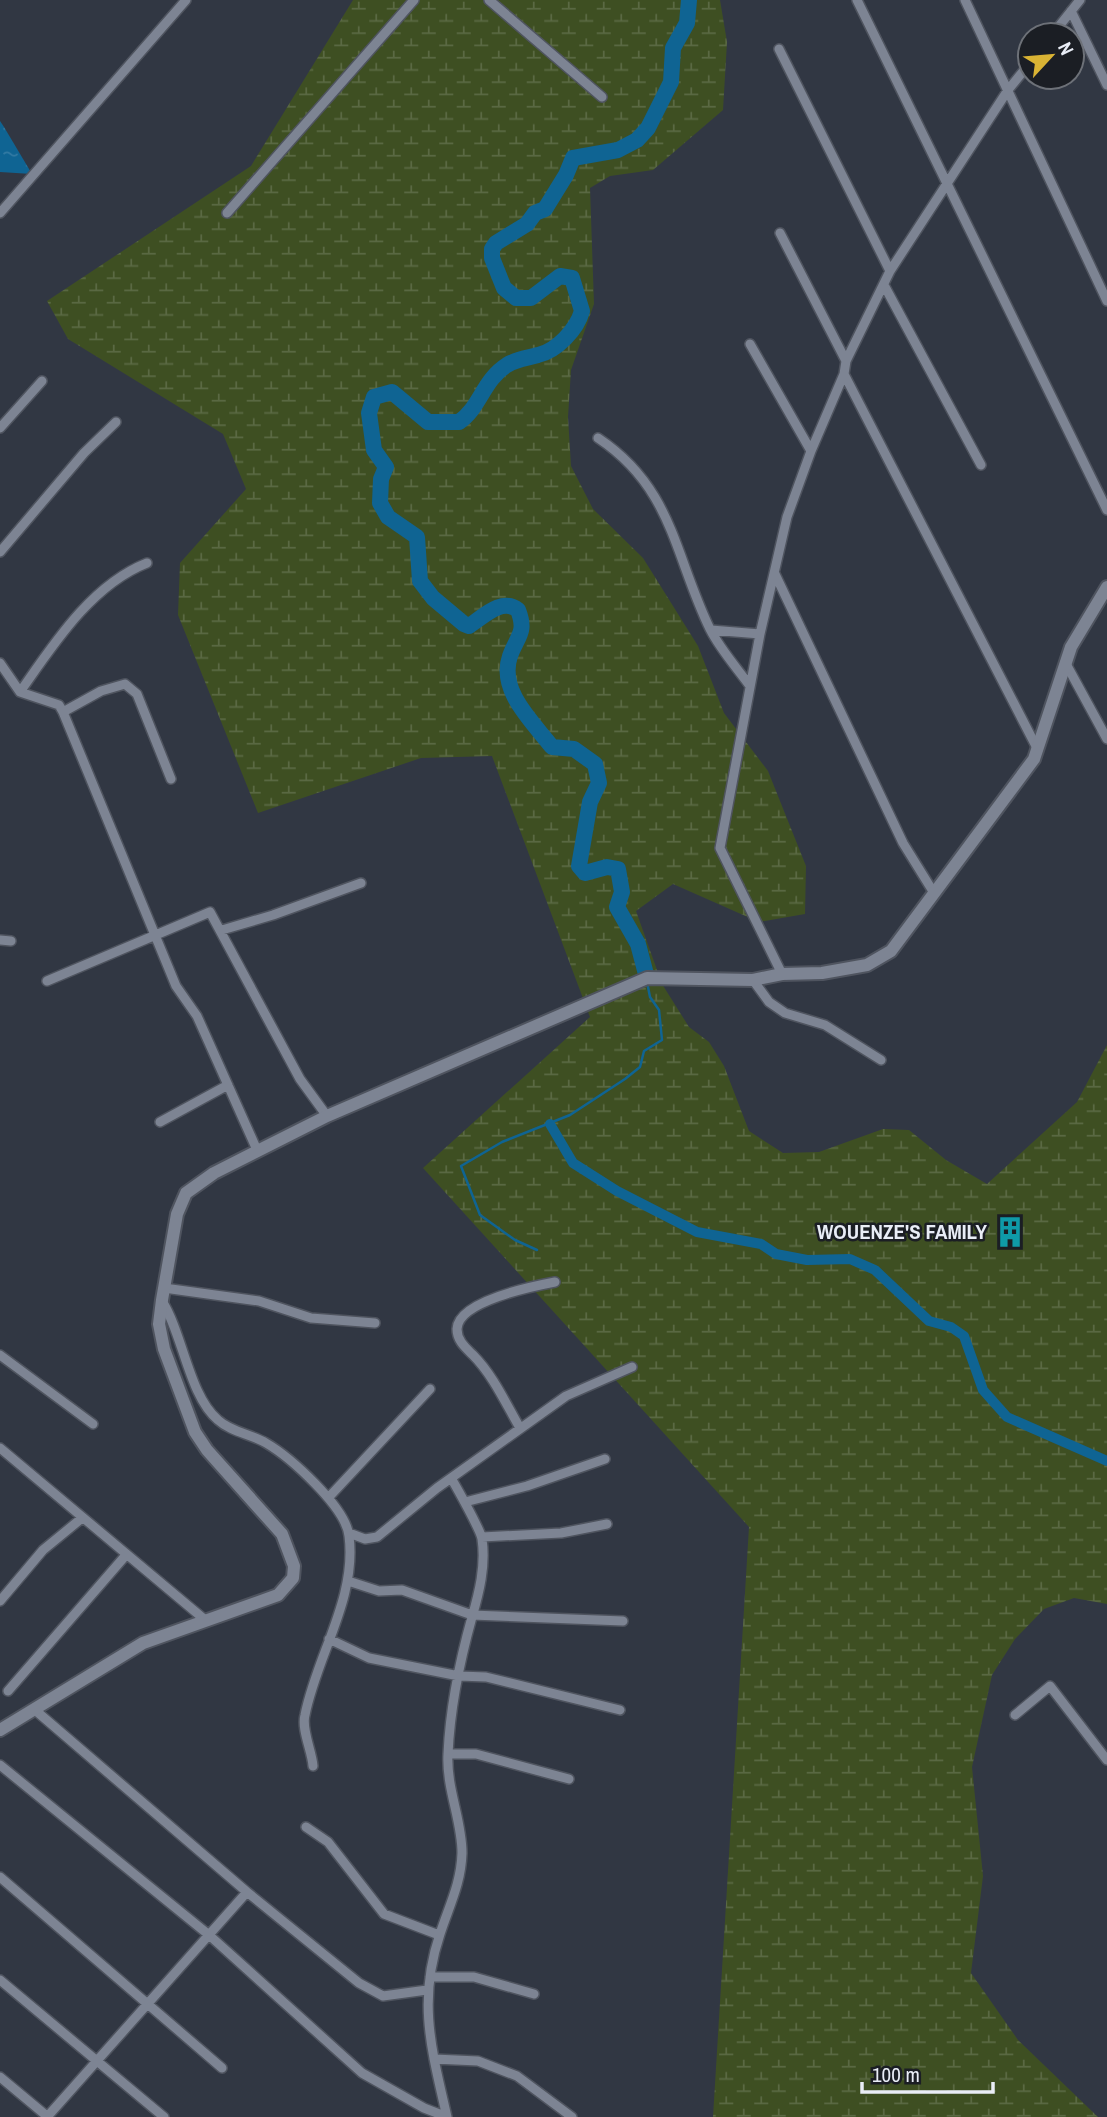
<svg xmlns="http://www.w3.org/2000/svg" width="1107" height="2117" font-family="'Archivo Narrow',sans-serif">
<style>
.wetland{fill:url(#wetland-marsh)}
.water{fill:url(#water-ripples)}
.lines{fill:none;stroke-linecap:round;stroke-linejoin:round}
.stream{stroke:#0f6493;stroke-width:2.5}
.canal{stroke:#0f6493;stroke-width:10}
.river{stroke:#0f6493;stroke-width:16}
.minor-casing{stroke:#4f545f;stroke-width:12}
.secondary-casing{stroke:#4f545f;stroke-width:16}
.minor{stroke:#7d8493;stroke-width:9}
.secondary{stroke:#7d8493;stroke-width:12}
.labels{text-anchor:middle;stroke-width:5;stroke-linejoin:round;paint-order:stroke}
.poi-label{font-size:21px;font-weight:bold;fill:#e9edf6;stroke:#1b1e24;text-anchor:end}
</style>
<defs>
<pattern id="wetland-marsh" width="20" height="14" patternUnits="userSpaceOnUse" patternTransform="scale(1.75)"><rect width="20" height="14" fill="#3e4f22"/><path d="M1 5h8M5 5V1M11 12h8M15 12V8" fill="none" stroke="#5a6943"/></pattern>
<pattern id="water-ripples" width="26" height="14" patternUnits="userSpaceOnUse" patternTransform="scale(1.75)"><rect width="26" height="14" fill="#0f6493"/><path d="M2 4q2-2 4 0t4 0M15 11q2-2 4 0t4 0" fill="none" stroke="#327aa3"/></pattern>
</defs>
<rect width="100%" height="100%" fill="#313743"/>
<path class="wetland" d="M353,0H720L727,42L723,110L653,170L610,176L590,188L594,304L571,370L568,417L571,466L593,509L643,558L698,646L724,713L768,771L806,866L805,914L759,922L673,884L636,911L662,984L689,1027L709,1042L724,1066L749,1131L783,1153L819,1152L883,1129L909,1130L946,1160L987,1184L1077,1102L1107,1045V1604L1074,1598L1044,1609L1015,1639L992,1675L972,1767L983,1876L971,1973L1018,2040L1098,2117H713L749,1527L423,1168L590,1017L492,756L421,758L258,813L178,615L180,563L246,489L223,434L68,339L47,301L251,166Z"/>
<path class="water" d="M0,121L4,127L32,174L0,172Z"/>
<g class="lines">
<path class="stream" d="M537,1250L515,1240L480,1215L461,1166L502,1142L570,1115L625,1079L640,1067L644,1051L662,1040L659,1010L650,997L647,982"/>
<path class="canal" d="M550,1124L573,1163L617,1191L697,1232L761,1244L776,1254L807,1260L850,1259L875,1270L929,1321L951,1327L964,1336L983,1390L1007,1417L1107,1461"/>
<path class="river" d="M647,978L638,944L617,907L622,892L618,869L607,867L585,873L579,866L590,802L599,783L595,764L574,749L552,747C533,722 498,691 510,656C517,636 527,633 518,610C502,597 483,617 469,626L464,624L433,598L420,581L417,537L388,517L380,503L381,479L386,467L374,450L369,413L374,397L392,392L428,422H459C480,408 483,380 507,365C516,359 528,358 538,355C557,351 577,329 582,311L572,278L560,276L531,298H516L504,288L492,258V249L496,243L527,224L535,213L545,209L566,175L573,158L618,150L637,140L648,128L671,82L673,48L687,23L689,0"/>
<defs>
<path id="minor" d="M489,0L602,97
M857,0L1107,510
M965,0L1107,301
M1071,11L1107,85
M1052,35L1080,0
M779,49L890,271
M0,213L186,0
M227,213L414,0
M780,233L846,361
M884,285L981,465
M750,344L811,451
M844,374L1038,750
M0,428L42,381
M598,438C673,488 674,555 710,629C720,649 737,668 750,686
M0,552L84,453L116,422
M775,574L903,843L934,893
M711,630L760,634
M1065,662L1107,739
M0,663L20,692L59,705L63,712L176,986L197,1016L257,1150
M20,692C53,645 91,585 147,563
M63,712L101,691L125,684L137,694L171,779
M222,930L273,915L361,883
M0,940L11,941
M782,974L720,848L760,634L787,517L811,451L844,374L846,361L890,271L1008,90L1030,63
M753,980L769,1002L785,1013L825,1025L881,1060
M47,981L210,912L300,1079L327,1116
M160,1122L228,1085
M164,1288L259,1301L311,1318L375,1323
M162,1301C183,1334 189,1396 218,1420C231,1432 251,1434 266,1443C290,1457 346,1507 349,1536C357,1598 317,1655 305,1715C301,1729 312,1751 313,1766
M0,1355L93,1424
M520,1428C506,1404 493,1375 473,1355C466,1348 457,1341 457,1329C458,1301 534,1286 555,1282
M0,1448L204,1619
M329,1497L430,1389
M465,1502L527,1486L605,1459
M349,1533L365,1539L377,1537L437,1488L566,1396L632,1367
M482,1537L561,1533L607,1524
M348,1581L379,1591L402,1590L472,1615L623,1621
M0,1601L43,1550L82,1518
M329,1639L369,1658L459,1676L486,1677L620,1710
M8,1691L126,1555
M35,1710L247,1892L359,1983L383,1996L427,1990
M1015,1715L1050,1686L1107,1760
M448,1754H476L569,1779
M0,1765L209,1935L362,2073L424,2108L447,2117
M306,1827L328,1842L384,1914L439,1935
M0,1877L222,2068
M430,1977H474L534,1994
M0,1980L164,2117
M434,2059L478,2061L517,2076L572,2117
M0,2077L48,2117
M47,2117L247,1892
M447,2117C432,2051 417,2002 440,1934C449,1906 461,1884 462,1853C462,1820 446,1788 448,1754C450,1709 460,1660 472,1617C479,1593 486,1566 482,1539C481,1531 457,1488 451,1478"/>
<path id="secondary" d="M0,1730L143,1643L278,1595L293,1578L294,1566L282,1534L207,1450L195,1432L164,1349L159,1324L162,1300L177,1214L186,1193L214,1173L327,1116L647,978L753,980L782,974L822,973L867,965L891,951L1034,759L1071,647L1107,587"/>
</defs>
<use href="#minor" class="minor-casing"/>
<use href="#secondary" class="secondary-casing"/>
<use href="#minor" class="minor"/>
<use href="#secondary" class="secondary"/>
</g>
<defs>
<symbol id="building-bare" viewBox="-9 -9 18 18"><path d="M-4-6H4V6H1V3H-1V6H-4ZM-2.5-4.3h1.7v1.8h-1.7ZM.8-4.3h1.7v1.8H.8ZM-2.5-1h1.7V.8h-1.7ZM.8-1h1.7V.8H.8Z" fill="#0f9aa8" stroke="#1b1e24" stroke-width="2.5" paint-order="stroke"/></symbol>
</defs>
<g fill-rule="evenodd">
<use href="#building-bare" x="988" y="1210" width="44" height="44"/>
</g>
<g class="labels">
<g class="poi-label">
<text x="987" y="1239">WOUENZE'S FAMILY</text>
</g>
</g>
<g transform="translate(1051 56) rotate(64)"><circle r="33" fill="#1b1e24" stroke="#6d7178" stroke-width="2"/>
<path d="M0-5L12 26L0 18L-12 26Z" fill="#d9b334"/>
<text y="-10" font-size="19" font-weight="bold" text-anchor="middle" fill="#e9edf6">N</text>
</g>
<path d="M862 2082v10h131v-10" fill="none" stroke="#e9edf6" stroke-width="3.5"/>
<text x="872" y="2082" font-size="21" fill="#e9edf6" stroke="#1b1e24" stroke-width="5" paint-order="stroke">100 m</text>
</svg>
